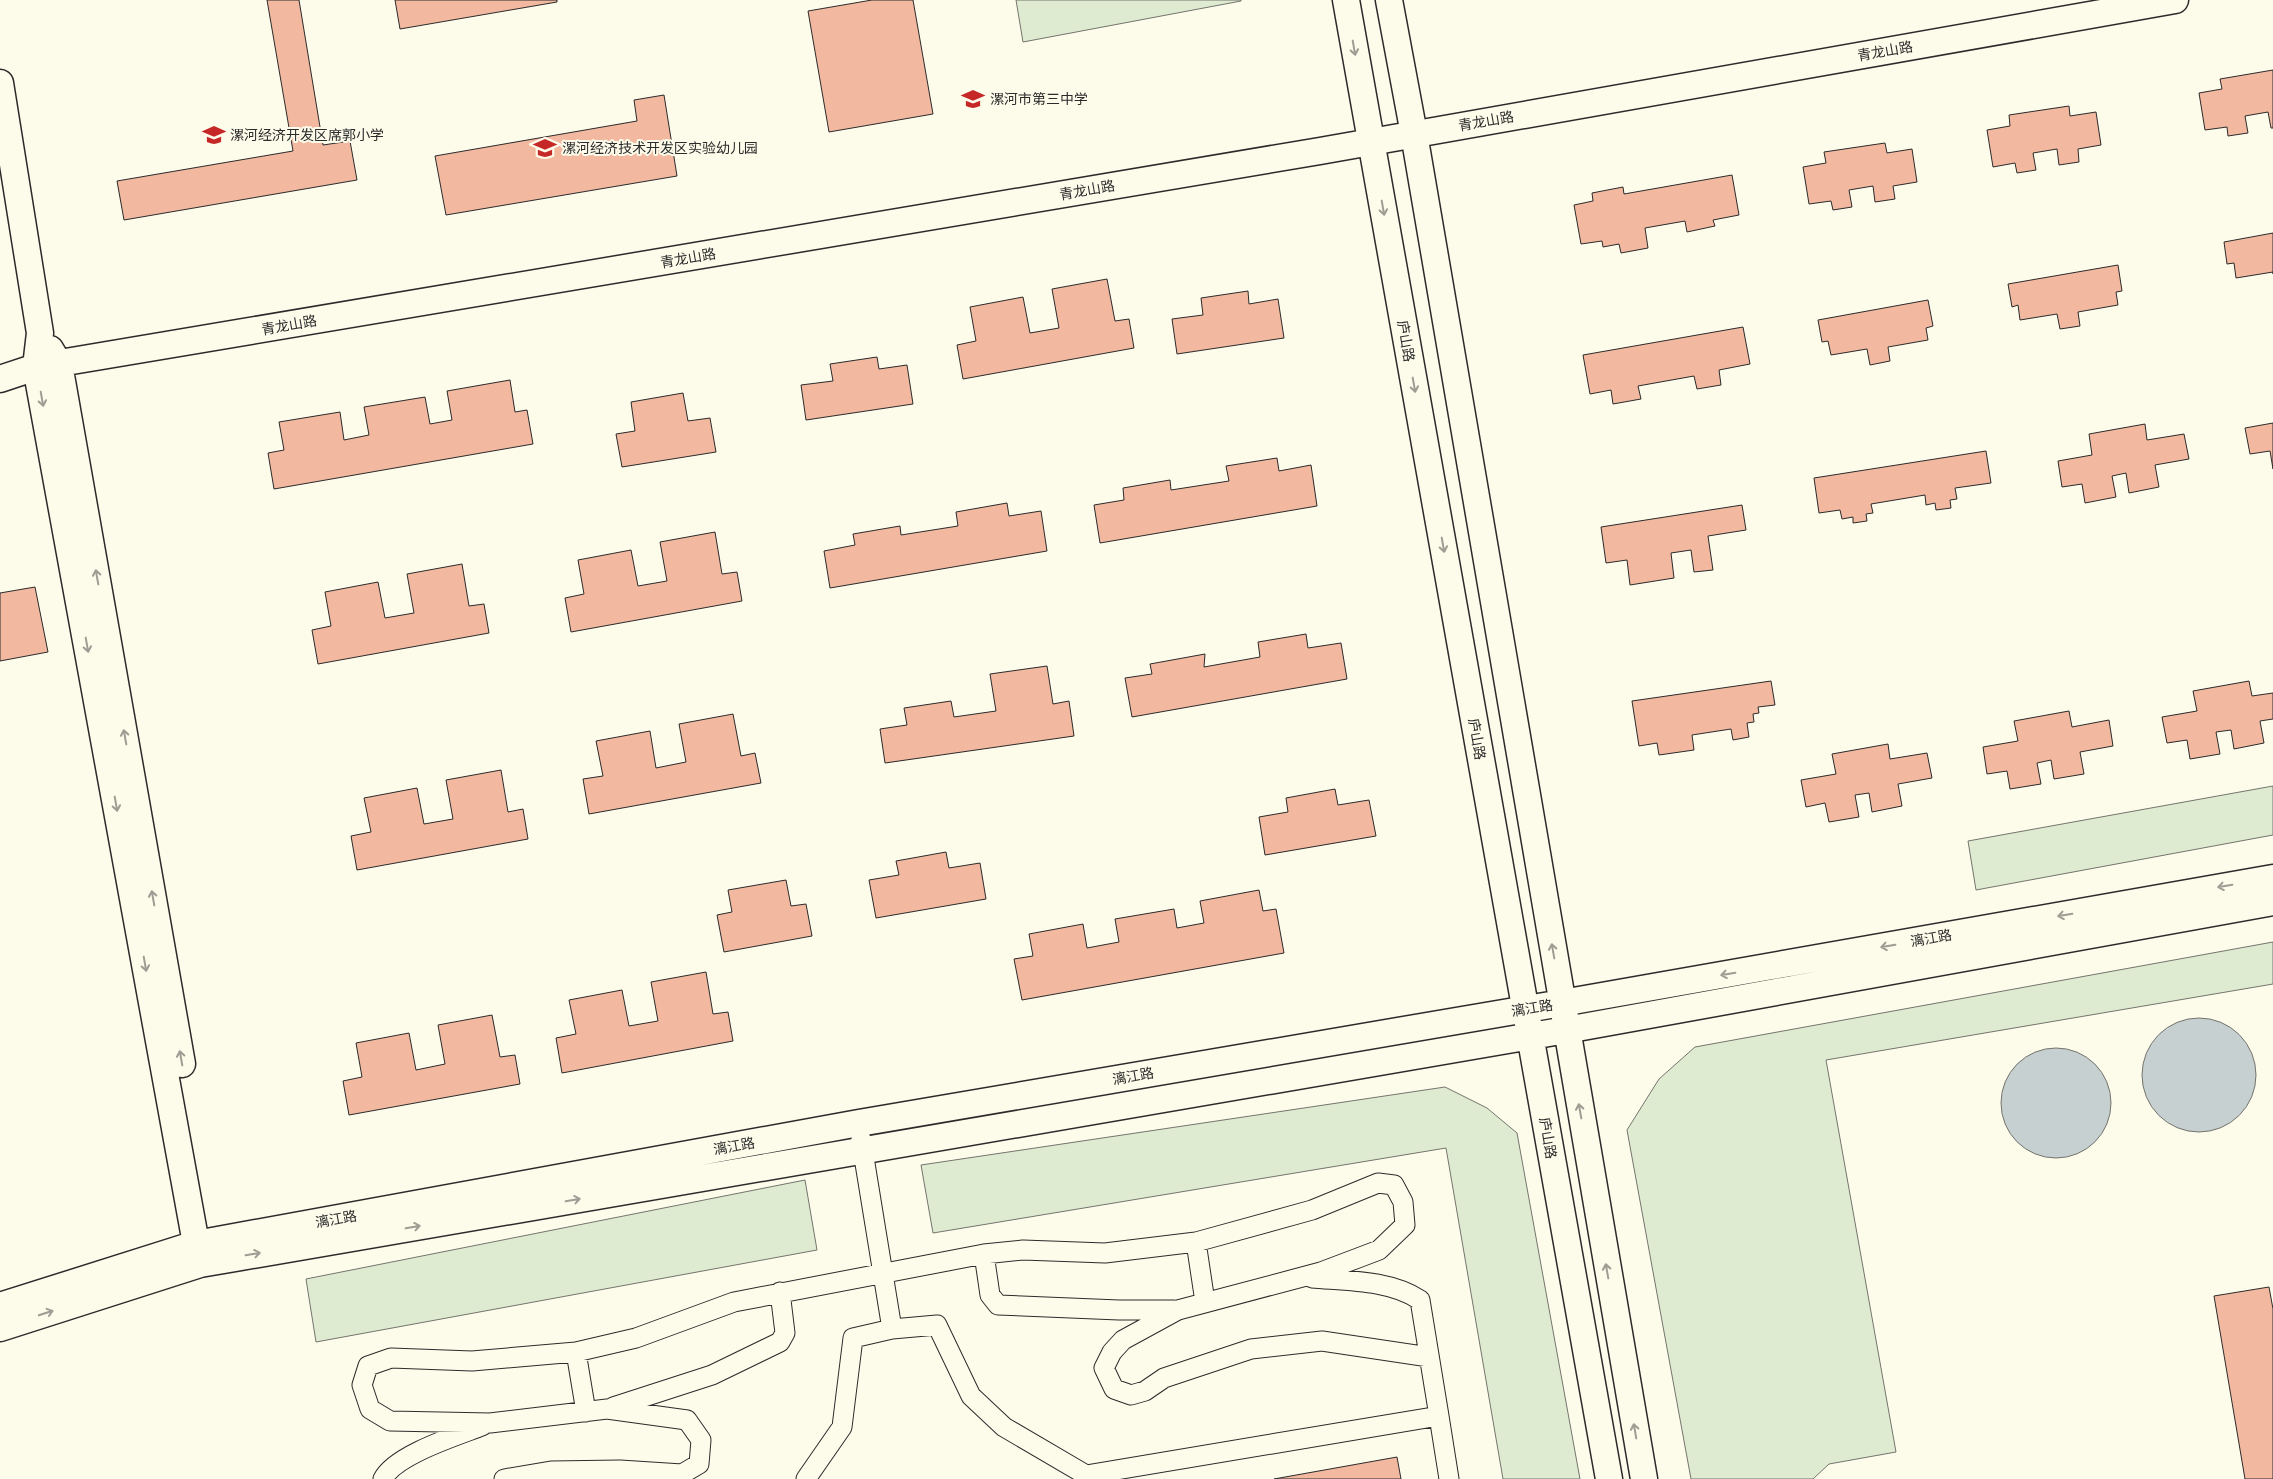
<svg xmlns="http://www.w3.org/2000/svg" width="2273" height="1479" font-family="'Times New Roman','Noto Sans SC',serif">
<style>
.green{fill:#deebd1;stroke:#74746e}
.water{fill:#c7d0d0;stroke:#74746e}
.building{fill:#f2b8a0;stroke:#2b2b2b}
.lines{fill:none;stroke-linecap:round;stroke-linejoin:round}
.street-casing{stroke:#2b2b2b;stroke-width:21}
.secondary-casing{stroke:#2b2b2b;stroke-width:29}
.street{stroke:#fdfbea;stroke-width:19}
.secondary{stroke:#fdfbea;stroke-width:26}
.oneway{stroke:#9e9d94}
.labels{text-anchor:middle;stroke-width:4;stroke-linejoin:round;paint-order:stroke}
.street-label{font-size:14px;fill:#2b2b2b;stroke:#fdfbea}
.poi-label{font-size:14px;fill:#2b2b2b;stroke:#fdfbea;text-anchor:start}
</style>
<rect width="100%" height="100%" fill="#fdfbea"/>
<path class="green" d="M1016,0H1241V1L1023,42Z
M2273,786V835L1976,890L1968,841Z
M2273,942V984L1826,1060L1896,1452L1829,1464L1813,1479H1691L1627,1130L1659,1079L1695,1047Z
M1445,1087L1487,1108L1517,1133L1580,1479H1503L1446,1148L933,1233L921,1165Z
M805,1180L817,1250L316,1342L306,1279Z"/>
<path class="water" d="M2142 1075a57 57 0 1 1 114 0a57 57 0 1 1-114 0Z
M2001 1103a55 55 0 1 1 110 0a55 55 0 1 1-110 0Z"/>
<path class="building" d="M267,0H299L323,145L350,141L357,180L124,220L117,181L293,151Z
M395,0H557V2L400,29Z
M872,0H913L933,114L829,132L808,11Z
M2273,70V128H2271L2268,112L2245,116L2248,133L2228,136L2227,127L2205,130L2199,93L2222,89L2220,79Z
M664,95L677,176L446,215L435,156L637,121L634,100Z
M2069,106L2070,116L2096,112L2101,145L2078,149L2079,162L2059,165L2057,149L2033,153L2036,170L2017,173L2015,163L1993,167L1987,130L2010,126L2009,115Z
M1885,143L1887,153L1912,149L1917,182L1893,186L1895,199L1875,202L1873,186L1849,190L1852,207L1833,210L1831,201L1809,204L1803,167L1826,163L1824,152Z
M1732,175L1739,215L1713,220L1715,226L1687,232L1685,221L1645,228L1648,248L1621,253L1619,244L1603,247L1602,241L1581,244L1574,205L1593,201L1592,193L1623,187L1624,194Z
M2273,233V274V272L2236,278L2234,263L2227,264L2224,242Z
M2118,265L2122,291L2116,292L2118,305L2078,312L2080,326L2060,329L2057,314L2020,320L2018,305L2012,307L2008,284Z
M1107,279L1115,321L1129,319L1134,348L963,379L957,345L976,341L970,307L1023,297L1030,333L1059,328L1052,289Z
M1248,291L1249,304L1278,299L1284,338L1177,354L1172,319L1203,315L1201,298Z
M1928,300L1933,326L1926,328L1928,340L1888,347L1890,361L1870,365L1867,349L1831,355L1828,341L1822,342L1818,320Z
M1743,327L1750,364L1719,370L1721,385L1697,389L1694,376L1638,386L1641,399L1613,404L1611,390L1590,394L1583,355Z
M877,357L879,369L907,365L913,404L806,420L801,385L833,381L830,364Z
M510,380L515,412L527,410L533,444L274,489L268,453L284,450L279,422L340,412L344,440L369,435L364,407L425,397L430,424L452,420L447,391Z
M683,393L688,421L710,418L716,452L622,467L616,434L635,431L631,402Z
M2273,423V469L2270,451L2250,454L2245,428Z
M2145,424L2147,440L2184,434L2189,459L2155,465L2159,487L2129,493L2126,473L2112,476L2116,497L2085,503L2082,484L2062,487L2058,461L2092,455L2089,434Z
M1986,451L1991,483L1955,488L1957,499L1950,500L1951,508L1936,510L1935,503L1926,505L1925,495L1871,504L1873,513L1866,514L1867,521L1853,523V517L1842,519L1840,510L1819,513L1814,478Z
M1277,458L1279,471L1311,465L1317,506L1100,543L1094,505L1124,500L1123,488L1170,480L1171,490L1229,481L1226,466Z
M1007,503L1009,516L1041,511L1047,551L830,588L824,551L855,545L853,534L900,526L901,535L958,526L956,512Z
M1742,505L1746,530L1708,536L1713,570L1694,572L1691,550L1671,553L1674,578L1630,585L1627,560L1606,563L1601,527Z
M715,532L722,574L737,572L742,601L571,632L565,598L584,594L578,560L631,550L638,586L667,581L660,542Z
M462,564L469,606L484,604L489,633L318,664L312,630L331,626L325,592L378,582L385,618L414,613L407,574Z
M35,587L48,652L0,661V593Z
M1306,634L1308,648L1341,643L1347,679L1132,717L1125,678L1152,674L1150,664L1205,654L1204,667L1260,657L1258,642Z
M1047,666L1053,704L1069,701L1074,736L885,763L880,729L907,725L904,708L951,701L954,717L996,711L990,674Z
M1771,681L1775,705L1758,707L1759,713L1753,714L1754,722L1747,723L1749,737L1733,740L1731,729L1692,735L1694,750L1659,755L1657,743L1639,746L1632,701Z
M2249,681L2252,696L2273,693V719L2260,721L2264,743L2234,749L2231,730L2216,732L2220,754L2190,759L2187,740L2167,743L2162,717L2197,711L2193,691Z
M2069,711L2072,727L2109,720L2113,746L2080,752L2084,774L2054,779L2051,760L2037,763L2041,784L2010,789L2007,771L1987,774L1983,747L2018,741L2014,721Z
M733,714L741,756L755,753L761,783L589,814L583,779L603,776L596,741L650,731L656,768L686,762L679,724Z
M1888,744L1890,759L1927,753L1932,778L1898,784L1902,806L1872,812L1869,793L1855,795L1859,817L1829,822L1825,803L1806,807L1801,780L1836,774L1832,754Z
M501,770L508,812L523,809L528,839L357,870L351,836L371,832L364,798L417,788L424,824L453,819L446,780Z
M1335,789L1338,805L1369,800L1376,836L1265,855L1259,817L1288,812L1286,798Z
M946,852L949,868L980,863L986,899L876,918L869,880L899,875L896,861Z
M786,880L791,906L806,904L812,936L724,952L717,915L732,912L728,890Z
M1259,890L1263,911L1276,909L1284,953L1022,1000L1014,959L1033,956L1029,934L1083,924L1087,948L1119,942L1115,919L1174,909L1177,928L1204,923L1200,901Z
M706,972L713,1014L728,1012L733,1041L562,1073L556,1038L576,1034L569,1000L622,990L629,1026L658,1021L651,982Z
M492,1015L500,1057L515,1055L520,1084L349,1115L343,1081L362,1077L356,1043L409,1033L416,1070L445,1064L438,1025Z
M2269,1287L2273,1309V1479H2245L2214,1296Z
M1397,1457L1401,1479H1274Z"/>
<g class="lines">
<defs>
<path id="street" d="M861,1139L892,1329
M1196,1242L1205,1302
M984,1254L990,1295L998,1305L1119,1310H1174
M1312,1278C1347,1281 1390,1280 1420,1300L1439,1416
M576,1352L586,1412
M613,1407L712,1375L780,1342L785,1333L780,1292
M383,1479C395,1455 456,1436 482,1426
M504,1479L551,1471L620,1470L682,1474L699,1464L701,1440L687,1420L607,1409L490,1423L390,1421L370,1409L362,1385L368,1366L391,1358L472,1361L576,1352L636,1338L734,1302L984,1254L1023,1250L1105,1253L1196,1242L1312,1210L1378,1183L1394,1185L1403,1202L1405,1225L1379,1250L1358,1258L1321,1272L1178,1310L1123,1340L1112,1352L1104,1368L1114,1389L1131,1395L1145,1391L1164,1378L1251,1349L1322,1341L1429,1357
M806,1479L842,1427L853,1338L892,1329L937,1325L971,1396L1004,1427L1086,1475L1439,1416L1449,1479"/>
<path id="secondary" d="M1346,0L1609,1479
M1389,0L1414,134L1644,1479
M0,83L40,333L36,367L199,1260
M50,349L59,364L182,1064
M0,379L36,367L1320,151L2175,0
M0,1306L196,1244L859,1123L1562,1003L2273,878
M0,1328L200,1264L1566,1030L2273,902"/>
</defs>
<use href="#street" class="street-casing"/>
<use href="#secondary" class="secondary-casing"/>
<use href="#street" class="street"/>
<use href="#secondary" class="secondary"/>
</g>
<defs><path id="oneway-shaft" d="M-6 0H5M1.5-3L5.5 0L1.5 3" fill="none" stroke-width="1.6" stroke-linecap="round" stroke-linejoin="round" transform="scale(1.25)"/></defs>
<g class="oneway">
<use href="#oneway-shaft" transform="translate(1354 48) rotate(80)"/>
<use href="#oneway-shaft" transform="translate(1383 208) rotate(80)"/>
<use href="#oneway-shaft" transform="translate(1414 385) rotate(80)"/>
<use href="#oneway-shaft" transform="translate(42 399) rotate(80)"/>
<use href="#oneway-shaft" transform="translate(1443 545) rotate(80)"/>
<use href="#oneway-shaft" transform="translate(97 577) rotate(-100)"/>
<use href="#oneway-shaft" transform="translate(87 645) rotate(80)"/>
<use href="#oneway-shaft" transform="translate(125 737) rotate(-100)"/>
<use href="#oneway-shaft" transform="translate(116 804) rotate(80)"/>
<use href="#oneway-shaft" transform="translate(2225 886) rotate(170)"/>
<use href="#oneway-shaft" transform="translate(153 898) rotate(-100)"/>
<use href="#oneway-shaft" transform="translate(2065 915) rotate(170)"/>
<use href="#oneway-shaft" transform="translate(1888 946) rotate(170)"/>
<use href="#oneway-shaft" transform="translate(1553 951) rotate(-100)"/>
<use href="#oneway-shaft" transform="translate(145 964) rotate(80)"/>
<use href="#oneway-shaft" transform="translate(1728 974) rotate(170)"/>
<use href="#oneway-shaft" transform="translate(181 1058) rotate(-100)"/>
<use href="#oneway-shaft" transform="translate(1580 1111) rotate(-100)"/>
<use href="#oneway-shaft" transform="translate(573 1200) rotate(-10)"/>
<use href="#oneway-shaft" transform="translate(413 1227) rotate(-10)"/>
<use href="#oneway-shaft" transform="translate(253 1254) rotate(-10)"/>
<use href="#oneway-shaft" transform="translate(1607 1271) rotate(-100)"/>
<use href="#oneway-shaft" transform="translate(46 1313) rotate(-18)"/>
<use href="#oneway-shaft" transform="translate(1635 1431) rotate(-100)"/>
</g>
<defs>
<symbol id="school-bare" viewBox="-9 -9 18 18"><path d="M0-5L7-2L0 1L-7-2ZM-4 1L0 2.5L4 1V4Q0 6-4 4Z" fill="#c62828" stroke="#fdfbea" stroke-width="2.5" paint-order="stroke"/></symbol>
</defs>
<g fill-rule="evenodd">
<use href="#school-bare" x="957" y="83" width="32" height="32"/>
<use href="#school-bare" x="198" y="119" width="32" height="32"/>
<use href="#school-bare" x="529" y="132" width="32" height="32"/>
</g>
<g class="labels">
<g class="street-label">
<text transform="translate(1885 51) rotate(-10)" y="5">青龙山路</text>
<text transform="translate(1486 121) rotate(-10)" y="5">青龙山路</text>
<text transform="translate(1087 190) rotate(-10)" y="5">青龙山路</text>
<text transform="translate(688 258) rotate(-10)" y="5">青龙山路</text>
<text transform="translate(289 325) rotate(-10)" y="5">青龙山路</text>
<text transform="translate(1406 341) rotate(80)" y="5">庐山路</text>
<text transform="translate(1477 739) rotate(80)" y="5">庐山路</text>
<text transform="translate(1931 938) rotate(-10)" y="5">漓江路</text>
<text transform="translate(1532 1008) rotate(-9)" y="5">漓江路</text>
<text transform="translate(1133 1076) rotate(-10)" y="5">漓江路</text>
<text transform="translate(1548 1138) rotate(80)" y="5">庐山路</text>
<text transform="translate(734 1146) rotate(-10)" y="5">漓江路</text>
<text transform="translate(336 1219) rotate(-10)" y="5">漓江路</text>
</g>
<g class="poi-label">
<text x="990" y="104">漯河市第三中学</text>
<text x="230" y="140">漯河经济开发区席郭小学</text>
<text x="562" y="153">漯河经济技术开发区实验幼儿园</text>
</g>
</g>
</svg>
